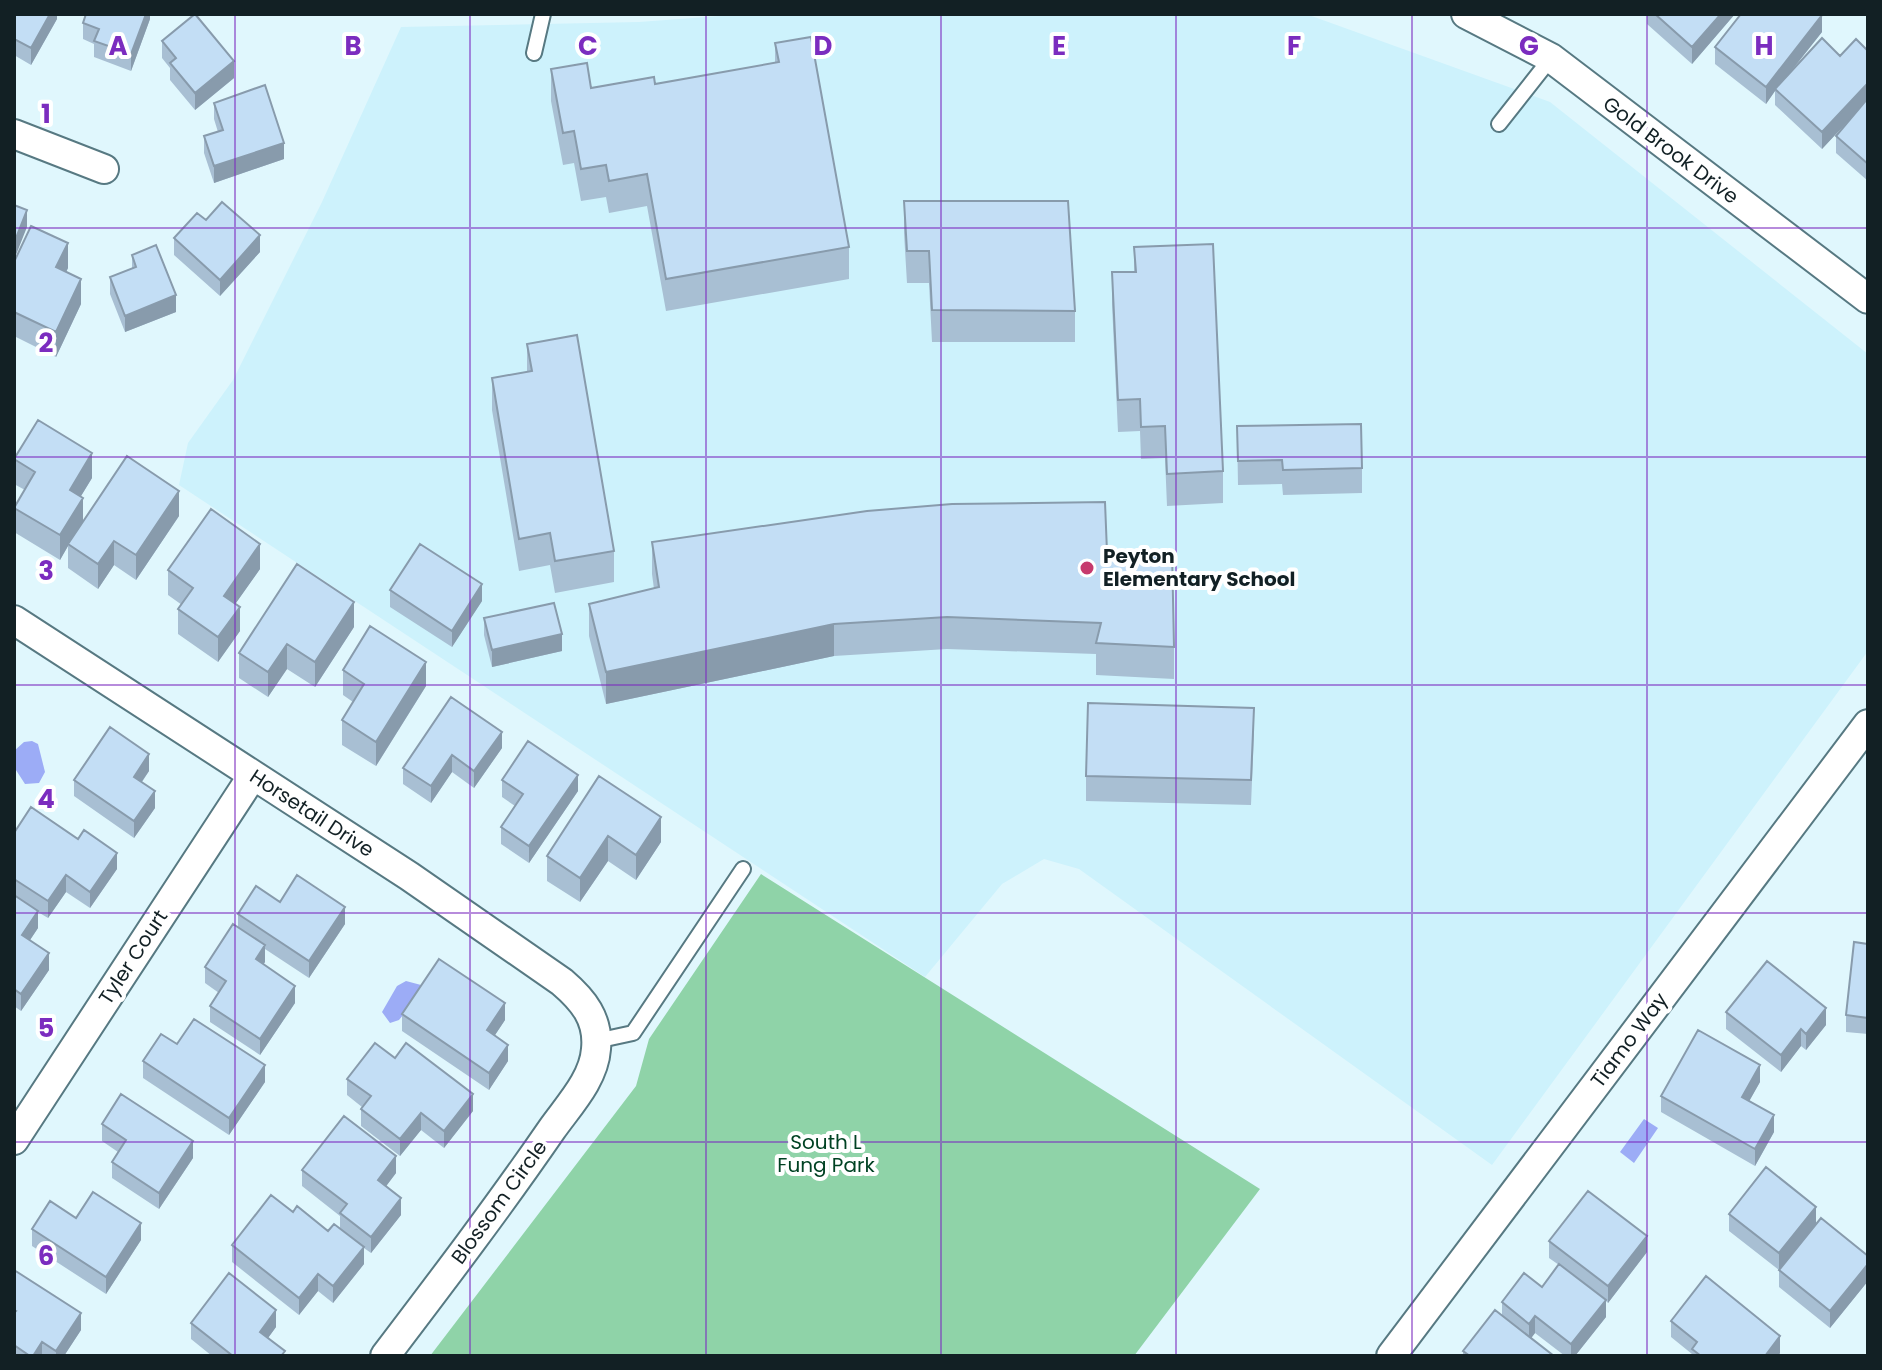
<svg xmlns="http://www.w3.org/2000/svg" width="1882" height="1370" font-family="Poppins,sans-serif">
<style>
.built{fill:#cdf2fc}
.green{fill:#8fd3a8}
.water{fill:#9cacf6}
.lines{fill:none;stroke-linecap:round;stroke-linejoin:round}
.service-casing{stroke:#577982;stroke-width:18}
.minor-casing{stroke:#577982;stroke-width:32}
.service{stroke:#fff;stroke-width:14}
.minor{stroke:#fff;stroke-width:28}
.wall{fill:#a8bfd3}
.shaded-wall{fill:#889bac}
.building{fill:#c3def5;stroke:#889bac;stroke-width:2}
.grid{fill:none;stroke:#7b2cbf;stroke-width:2;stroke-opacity:0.55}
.poi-dot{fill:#c63a6d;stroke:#fff;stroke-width:3}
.labels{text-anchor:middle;stroke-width:8;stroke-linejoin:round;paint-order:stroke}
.street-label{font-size:20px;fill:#122024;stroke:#fff}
.poi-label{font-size:20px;font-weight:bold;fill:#122024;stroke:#fff;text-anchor:start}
.park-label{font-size:20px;fill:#004223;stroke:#fff}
.grid-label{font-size:26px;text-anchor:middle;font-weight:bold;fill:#7b2cbf;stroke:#fff;stroke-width:8;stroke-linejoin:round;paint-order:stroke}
</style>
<rect width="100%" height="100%" fill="#e0f7fd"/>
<path class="built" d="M746,14H1306L1550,102L1868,354V651L1492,1165L1079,869L1044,859L1002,884L925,977L179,485L188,443L233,380L322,202L401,27L639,22Z"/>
<path class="green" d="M761,874L1260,1189L1134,1356H430L636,1086L649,1039Z"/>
<path class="water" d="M32,741L38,744L45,772L39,783L25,784L14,767V751L24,742Z
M406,981L421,985L423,990L399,1020L390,1023L382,1012L397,986Z
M1644,1119L1658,1128L1634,1163L1620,1152Z"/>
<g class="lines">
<defs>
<path id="service" d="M534,53L543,14
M1499,124L1551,58
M596,1041L633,1033L743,869"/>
<path id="minor" d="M1466,14L1551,58L1868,299
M14,134L104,169
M14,620L409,876L562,982C583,1000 599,1019 596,1049C594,1079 569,1105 552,1129C499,1206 442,1281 385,1356
M14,1140L253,775
M1391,1356L1868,724"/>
</defs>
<use href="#service" class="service-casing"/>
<use href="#minor" class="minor-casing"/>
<use href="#service" class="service"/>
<use href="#minor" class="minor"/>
</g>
<path class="wall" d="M14,14H57V19L31,65L14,55Z
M150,14V19L131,71L94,57V44L83,39V23Z
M1647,14H1735L1692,64L1647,24Z
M1822,32L1789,74L1840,56L1868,51V181L1836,153V136L1855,113L1822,149L1775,105V91L1766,104L1715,64V47Z
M162,41L234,78L195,110L170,80V68L162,58Z
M775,43L849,247V279L666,311L647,206L609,213L606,197L581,201L574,163L563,165L551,101V69L591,88L655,84L775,63Z
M214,103L284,159L214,183L204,153V136L218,132L214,119Z
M904,201L1075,311V342H932L929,283H907L904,233Z
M206,220L260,252L220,296L174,255V238Z
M1134,247L1223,471V503L1167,506L1165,458L1141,459L1140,431L1118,432L1112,304V272H1134Z
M132,255L176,312L125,332L110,294V277L132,268Z
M14,262L68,268L66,272L81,304L56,357L14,336Z
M527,344L614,551V582L555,593L550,565L519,571L492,410V378L527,372Z
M1237,426L1362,468V493L1283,495L1282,484L1238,485Z
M14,459L92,478L81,496L83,522L179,516L136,580L114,565L98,589L68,568V546L60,560L14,532V508L25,490L14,484Z
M652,542L1107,552L1174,647V679L1096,675V654L947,649L834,656L606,704L589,636V604L654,589L652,574Z
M260,569L235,604L240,631L218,662L178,634V609L182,605L168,595V570Z
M390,590L482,601L452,647L390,607Z
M484,618L562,651L492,667L484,635Z
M354,627L315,687L287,669L268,697L239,678V653Z
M343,670L426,686L376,766L342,745V720L353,702L343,695Z
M451,697L502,748L474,788L452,772L431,803L403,784V768Z
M1254,733L1251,805L1086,801V776Z
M149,771L142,782L155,808L134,838L74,796V780Z
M502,780L578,791L529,863L501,844V827L515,806L502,797Z
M661,817V842L636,880L608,861L580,902L547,881V856Z
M14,833L117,869L90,908L66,892L48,918L38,912V928L30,940L49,970L21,1011L14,1006Z
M280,902L345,924L309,978L265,949V962L263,964L295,1003L260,1055L210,1022V1006L219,993L205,983V967L238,928V914Z
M1868,940V1034L1846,1032V1015Z
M1726,1012L1826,1025L1806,1050L1801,1046L1781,1072L1726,1029Z
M402,1014L505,1020L495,1035L508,1061L489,1090L402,1031Z
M177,1044L265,1082L229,1135L143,1078V1061Z
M395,1058L473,1111L444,1148L421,1130L400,1156L361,1126V1109L362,1107L347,1095V1079Z
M1760,1082L1749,1101L1774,1132L1755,1166L1661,1112V1096Z
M102,1124L193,1158L159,1209L112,1178V1162L118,1152L102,1141Z
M302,1170L396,1173L386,1186L401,1215L371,1253L364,1248V1264L333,1303L318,1291L299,1315L232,1262V1245L293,1212L328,1231L340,1229V1216L302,1186Z
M1729,1214L1816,1224L1868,1256V1281L1830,1328L1779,1287V1270L1729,1231Z
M76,1218L141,1240L106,1294L32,1246V1229Z
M1549,1241L1647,1252L1608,1303L1606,1301V1317L1575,1356H1565L1535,1333L1531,1338L1554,1356H1463V1351L1502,1315V1302L1542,1287L1559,1265L1549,1258Z
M14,1270L81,1330L64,1356H14Z
M1671,1321L1780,1353L1778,1356H1692V1354L1671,1337Z
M191,1323L276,1327L268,1338L285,1356H212L191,1339Z"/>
<path class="shaded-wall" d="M50,14H57V19L31,65V48Z
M146,14H150V19L131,71V54Z
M1721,14H1735L1692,64V47Z
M1822,15V32L1776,90L1775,89V91L1766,104V87Z
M234,61V78L195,110V93Z
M1868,83V100L1822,149V132Z
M284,143V159L214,183V166Z
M27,210V227L14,260V243Z
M260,235V252L220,296V280Z
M68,243V268L56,292V267Z
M81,279V304L56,357V332Z
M176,295V312L125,332V316Z
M15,424V441L14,443V426Z
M92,453V478L70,514V490Z
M179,491V516L136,580V555Z
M83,498V522L68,544V546L60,560V535Z
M114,541V565L98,589V564Z
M260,544V569L224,620V596Z
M482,584V601L452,647V631Z
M354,602V627L315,687V662Z
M240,607V631L218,662V637Z
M834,624V656L606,704V672Z
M562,634V651L492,667V650Z
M287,644V669L268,697V672Z
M426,662V686L376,766V742Z
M502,732V748L474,788V771Z
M149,754V771L134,793V777Z
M452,755V772L431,803V786Z
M578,775V791L529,863V846Z
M155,791V808L134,838V821Z
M661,817V842L636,880V855Z
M608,836V861L580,902V878Z
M117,853V869L90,908V892Z
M66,875V892L48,918V901Z
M345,907V924L309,978V961Z
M38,911V928L22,952V935Z
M265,945V962L256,976V959Z
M49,953V970L21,1011V994Z
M295,986V1003L260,1055V1039Z
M505,1003V1020L487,1047V1030Z
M1826,1008V1025L1806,1050V1034Z
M1801,1029V1046L1781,1072V1055Z
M508,1045V1061L489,1090V1073Z
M265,1065V1082L229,1135V1118Z
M1760,1065V1082L1742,1114V1097Z
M473,1094V1111L444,1148V1131Z
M421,1113V1130L400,1156V1139Z
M1774,1115V1132L1755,1166V1149Z
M193,1141V1158L159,1209V1193Z
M396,1156V1173L378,1197V1180Z
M401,1198V1215L371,1253V1237Z
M1816,1207V1224L1779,1270V1253Z
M141,1223V1240L106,1294V1277Z
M1647,1236V1252L1608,1303V1286Z
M364,1247V1264L333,1303V1286Z
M1868,1264V1281L1830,1328V1311Z
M318,1274V1291L299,1315V1298Z
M1606,1300V1317L1575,1356H1571V1344Z
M276,1310V1327L260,1349V1332Z
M81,1313V1330L64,1356H56V1351Z
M1535,1316V1333L1529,1341V1324Z
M1780,1336V1353L1778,1356H1765Z
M42,1342V1356H33Z"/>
<path class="building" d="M14,14H50L31,48L14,39Z
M86,14H146L131,54L94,41L99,29L83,23Z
M195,14L234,61L195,93L170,63L176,58L162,41Z
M1655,14H1721L1692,47Z
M1741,14H1820L1822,15L1766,87L1715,47Z
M811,37L849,247L666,279L647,174L609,181L606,165L581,169L574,131L563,133L551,69L587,63L591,88L654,77L655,84L779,62L775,43Z
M1822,38L1840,56L1856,39L1868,51V83L1822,132L1775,89Z
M265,85L284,143L214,166L204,136L223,130L214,103Z
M1868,98V164L1836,136Z
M904,201H1068L1075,311L932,310L929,251H907Z
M222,202L260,235L220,280L174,238L197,213L206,220Z
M14,205L27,210L14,243Z
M31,226L68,243L56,267L81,279L56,332L14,312V262Z
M1213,244L1223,471L1167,474L1165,426L1141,427L1140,399L1118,400L1112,272H1136L1134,247Z
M156,245L176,295L125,316L110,277L136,267L132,255Z
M577,335L614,551L555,561L550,533L519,539L492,378L532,371L527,344Z
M38,420L92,453L70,490L83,498L60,535L14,508L35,472L14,459Z
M1361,424L1362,468L1283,470L1282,460L1238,461L1237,426Z
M127,456L179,491L136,555L114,541L98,564L68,544Z
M1105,502L1107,552L1172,550L1174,647L1096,643L1101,623L947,617L834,624L606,672L589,604L659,587L652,542L867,511L952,504Z
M211,509L260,544L224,596L240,607L218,637L178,609L193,588L168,570Z
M420,544L482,584L452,631L390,590Z
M297,564L354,602L315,662L287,644L268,672L239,653Z
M554,603L562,634L492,650L484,618Z
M370,626L426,662L376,742L342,720L364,684L343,670Z
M451,697L502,732L474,771L452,755L431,786L403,768Z
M1088,703L1254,708L1251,780L1086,776Z
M110,727L149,754L134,777L155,791L134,821L74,780Z
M528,741L578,775L529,846L501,827L523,794L502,780Z
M599,776L661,817L636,855L608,836L580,878L547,856Z
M31,807L78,839L84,830L117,853L90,892L66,875L48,901L14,879V833Z
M297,875L345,907L309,961L238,914L256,886L280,902Z
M14,895L38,911L22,935L49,953L21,994L14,989Z
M233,924L265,945L256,959L295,986L260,1039L210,1006L226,981L205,967Z
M1868,940V1018L1846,1015L1854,942L1868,944Z
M439,959L505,1003L487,1030L508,1045L489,1073L402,1014Z
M1767,961L1826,1008L1806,1034L1801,1029L1781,1055L1726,1012Z
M194,1019L265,1065L229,1118L143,1061L161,1034L177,1044Z
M1698,1030L1760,1065L1742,1097L1774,1115L1755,1149L1661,1096Z
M375,1043L395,1058L406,1043L473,1094L444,1131L421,1113L400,1139L361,1109L371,1096L347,1079Z
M121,1094L193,1141L159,1193L112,1162L126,1140L102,1124Z
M344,1116L396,1156L378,1180L401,1198L371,1237L340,1213L347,1204L302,1170Z
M1766,1167L1816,1207L1779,1253L1729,1214Z
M1588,1191L1647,1236L1608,1286L1549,1241Z
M93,1192L141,1223L106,1277L32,1229L50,1201L76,1218Z
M271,1195L293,1212L297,1206L328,1231L334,1224L364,1247L333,1286L318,1274L299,1298L232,1245Z
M1821,1218L1868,1256V1264L1830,1311L1779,1270Z
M1559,1264L1606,1300L1571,1344L1535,1316L1529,1324L1502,1302L1524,1273L1542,1287Z
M14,1270L81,1313L56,1351L42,1342L33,1356H30L14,1345V1313L16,1311L14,1310Z
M229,1273L276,1310L260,1332L285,1351L281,1356H233L191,1323Z
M1706,1276L1780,1336L1765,1356H1701L1692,1349L1697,1342L1671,1321Z
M1495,1310L1554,1356H1470L1463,1351Z"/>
<path class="grid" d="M235,14V1356M470,14V1356M706,14V1356M941,14V1356M1176,14V1356M1412,14V1356M1647,14V1356M14,228H1868M14,457H1868M14,685H1868M14,913H1868M14,1142H1868"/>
<circle class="poi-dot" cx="1087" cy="568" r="8"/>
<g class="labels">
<g class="street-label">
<text transform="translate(1671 150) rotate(37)" y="7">Gold Brook Drive</text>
<text transform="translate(312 813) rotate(33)" y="7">Horsetail Drive</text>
<text transform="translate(133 957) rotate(-57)" y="7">Tyler Court</text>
<text transform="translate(1629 1040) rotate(-53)" y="7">Tiamo Way</text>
<text transform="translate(499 1202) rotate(-54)" y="7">Blossom Circle</text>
</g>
<g class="poi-label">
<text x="1103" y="563">Peyton<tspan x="1103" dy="23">Elementary School</tspan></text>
</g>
<g class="park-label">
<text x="826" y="1149">South L<tspan x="826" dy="23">Fung Park</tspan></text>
</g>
</g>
<g class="grid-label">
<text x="118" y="55">A</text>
<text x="353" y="55">B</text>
<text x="588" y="55">C</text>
<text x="823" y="55">D</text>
<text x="1059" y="55">E</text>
<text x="1294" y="55">F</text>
<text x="1529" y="55">G</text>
<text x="1764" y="55">H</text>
<text x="46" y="123">1</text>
<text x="46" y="352">2</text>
<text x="46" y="580">3</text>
<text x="46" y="808">4</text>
<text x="46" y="1037">5</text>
<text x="46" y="1265">6</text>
</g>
<rect width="1882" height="1370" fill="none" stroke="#122024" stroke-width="32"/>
</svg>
